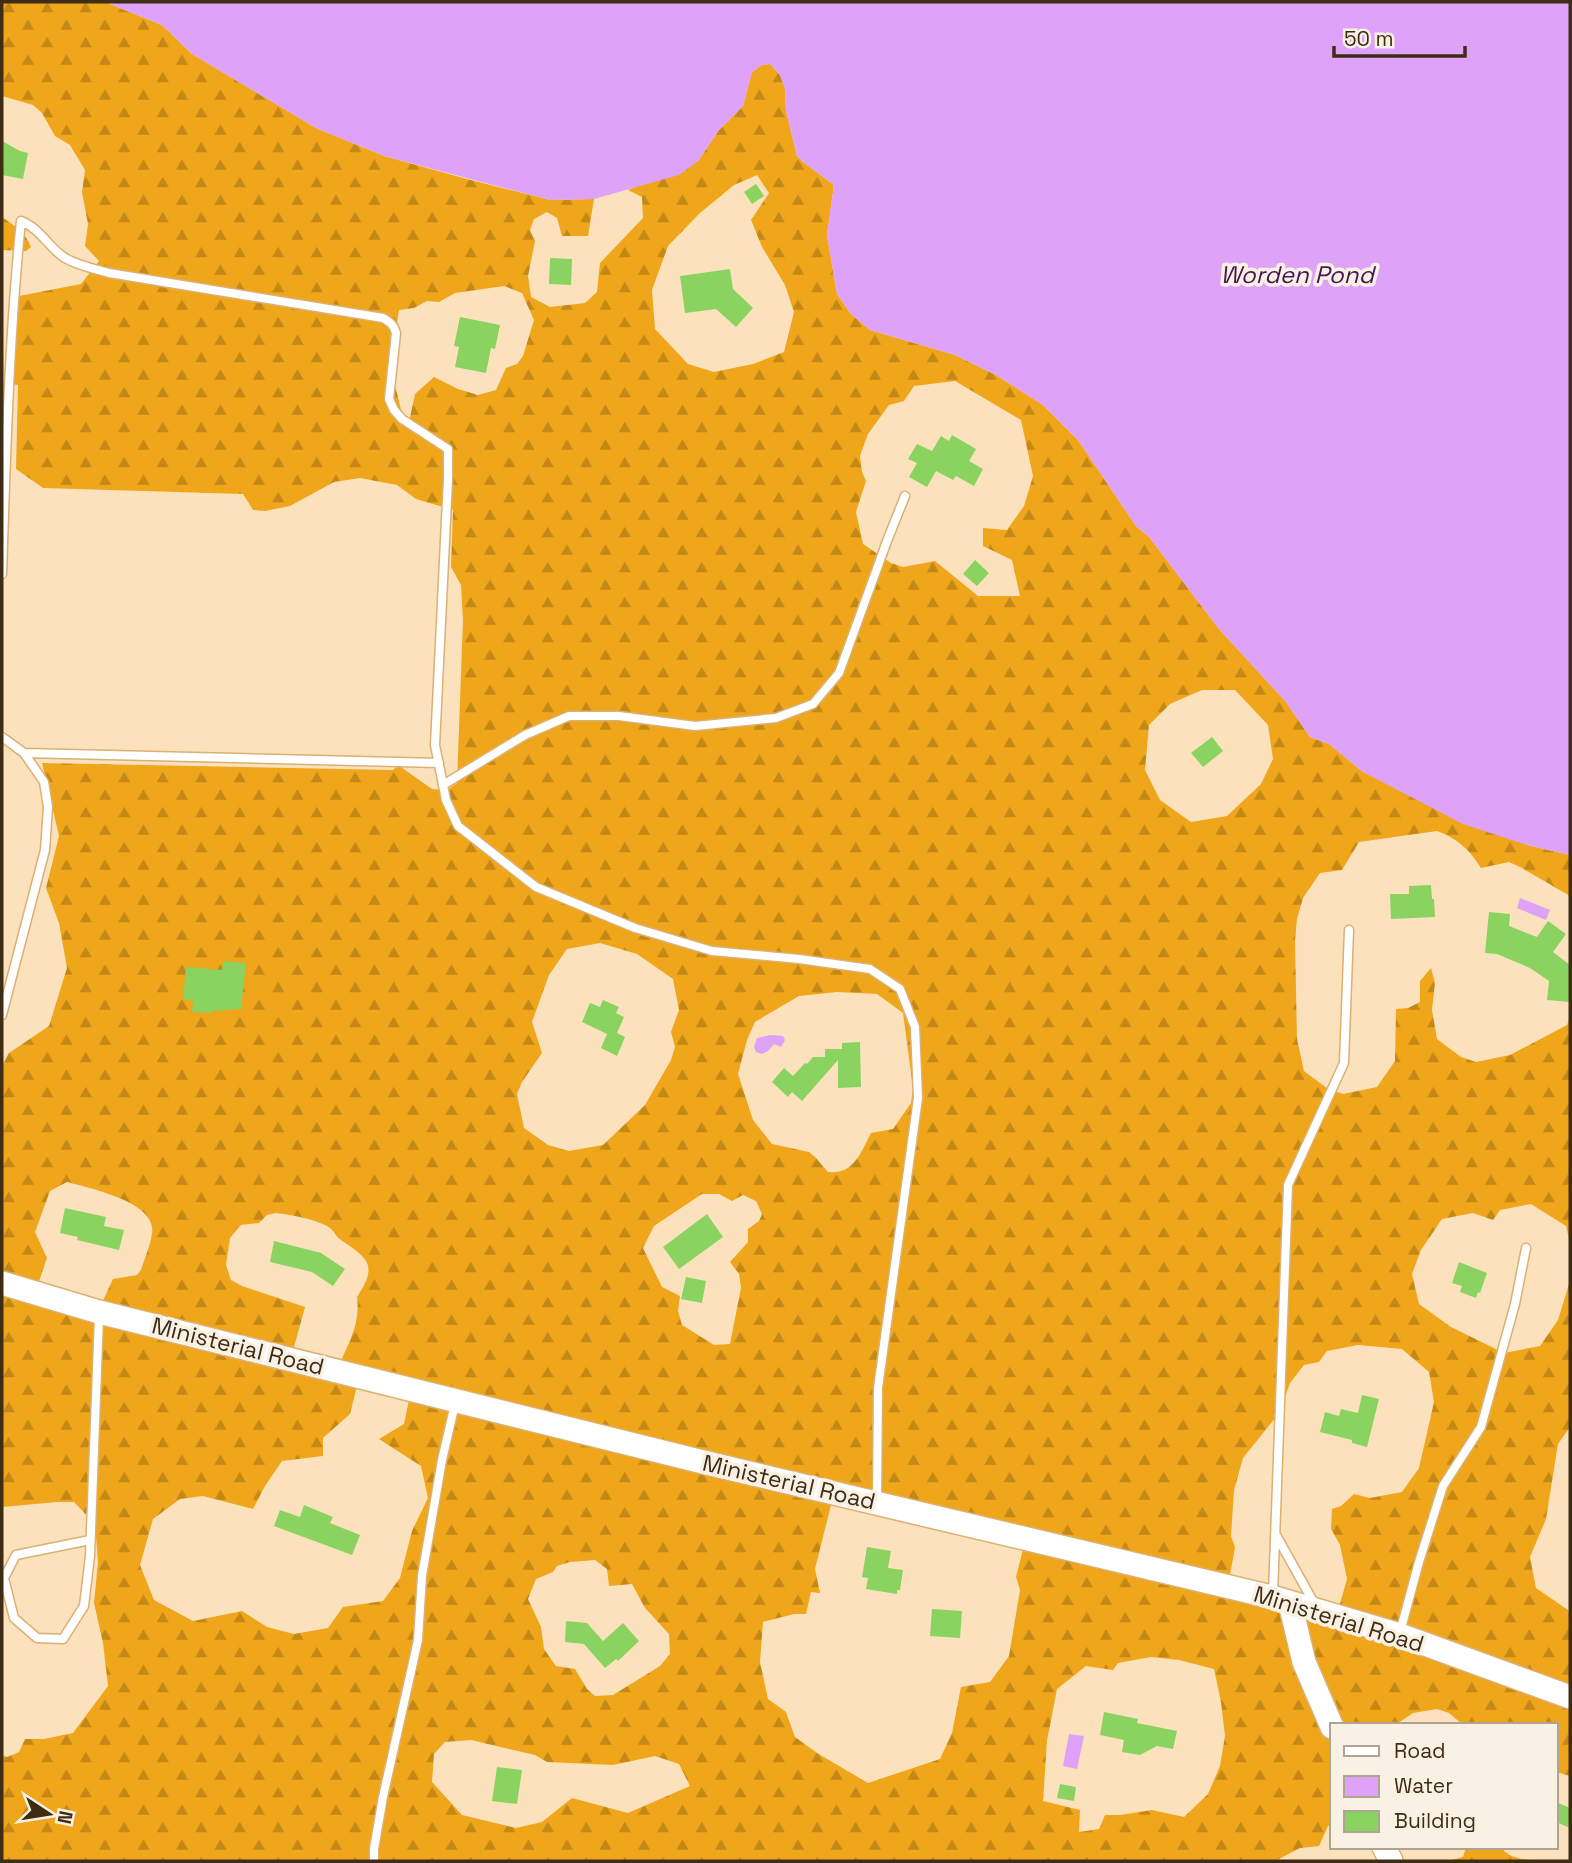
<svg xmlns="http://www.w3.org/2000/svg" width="1572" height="1863" font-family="'Space Grotesk',sans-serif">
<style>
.forest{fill:url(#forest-firs);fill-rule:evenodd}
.water{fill:#dea2f8}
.building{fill:#8bd360}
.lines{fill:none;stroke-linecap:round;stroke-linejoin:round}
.lane-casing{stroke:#dbb073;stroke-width:11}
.secondary-casing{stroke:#dbb073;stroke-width:26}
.lane{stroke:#fff;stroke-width:8}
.secondary{stroke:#fff;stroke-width:23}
.labels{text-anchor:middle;stroke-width:7;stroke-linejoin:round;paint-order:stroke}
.street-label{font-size:23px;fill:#3e2d14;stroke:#faf1e5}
.water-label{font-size:24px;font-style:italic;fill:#451556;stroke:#faf1e5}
</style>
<defs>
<pattern id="forest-firs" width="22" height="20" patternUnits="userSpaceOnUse" patternTransform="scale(1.75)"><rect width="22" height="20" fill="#f0a61a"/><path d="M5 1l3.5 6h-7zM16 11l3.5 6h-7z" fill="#c48816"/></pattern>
</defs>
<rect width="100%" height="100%" fill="#fce1bd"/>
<path class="forest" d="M2,2H105L162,25L192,54L316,128L384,156L467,179L550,200L594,199L588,236H562L557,218L547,212L534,219L530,230L535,241L528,276L531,297L550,307L585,303L597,292L600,263L643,218L642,197L628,190L698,161L719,130L743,106L752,72L762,65L770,64L780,75L785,89L786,111L797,156L803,162L834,185L827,235L837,294L851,314L870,330L955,355L996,375L1043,405L1078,440L1136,526L1149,537L1219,629L1286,702L1310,737L1329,744L1363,772L1527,845L1570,855V896L1520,867L1509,862L1481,868C1469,849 1458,839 1437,831L1359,842L1342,870L1320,873L1303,898L1297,919L1295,941L1297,1039L1304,1071L1328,1089L1343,1094L1377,1087L1395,1061L1396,1009L1408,1008L1420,1002V981L1431,968L1435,983L1432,1010L1437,1039L1461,1057L1476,1062L1510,1055L1567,1025L1570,1017V1243L1566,1226L1531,1204L1500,1210L1493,1220L1473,1213L1442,1219L1421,1250L1412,1274L1419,1304L1451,1327L1504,1353L1540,1346L1558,1320L1570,1281V1427L1558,1444L1546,1519L1530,1557L1536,1588L1568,1610L1570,1614V1776L1556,1772V1725H1463L1449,1713L1437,1709L1413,1713L1395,1725H1332V1824L1328,1826L1319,1846L1300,1848L1275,1861H2V1755L7,1757L19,1752L25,1739H44L73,1733L108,1686L103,1643L94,1603L98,1562L95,1524L74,1502H57L2,1507V1066L9,1053L49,1026L67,968L59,923L46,888L59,836L42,763L393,770L398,765L432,789L447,790L457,783L463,620L461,585L451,567L453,510L416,499L397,485L360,478L334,482L290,506L265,511L253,510L243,494L43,488L16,469L18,385L12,384L19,296L81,284L99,261L85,246L88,224L82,192L85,170L70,145L55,136L42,113L33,105L2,96ZM757,175L769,193L751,220L762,247L785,285L794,312L784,352L753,364L714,372L688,364L655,329L652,290L668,246L700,213L734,185ZM504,286L522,293L534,320L523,356L517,364L506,368L496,390L478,395L458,389L434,377L415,394L409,422L405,426L390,365L399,310L414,308L427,301L439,302L455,293ZM955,381L1021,420L1033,476L1024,506L1007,530L983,528V546L1012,560L1020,596H978L935,561L903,567L891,563L863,544L856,512L866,481L862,472L860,456L868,434L889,405L904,401L914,386ZM1202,690H1235L1268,725L1273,759L1261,784L1227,816L1191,822L1160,800L1145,770L1149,725L1170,704ZM600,943L637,954L673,979L679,1010L671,1032L675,1047L671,1060L645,1105L603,1145L569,1151L548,1145L524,1128L517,1094L522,1082L542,1053L532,1022L549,975L567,949ZM837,992L877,994L903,1013L913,1088L911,1103L893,1129L871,1133C861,1152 854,1175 828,1172L815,1157L809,1152L772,1144L753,1120L738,1074L747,1040L755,1022L799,996ZM67,1182C90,1188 149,1201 152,1227C154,1237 144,1260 141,1270L137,1275L113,1279L98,1311L35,1293L47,1258L35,1232L50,1191ZM702,1194H719L732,1201L743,1195L756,1201L762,1214L759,1221L748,1229V1242L730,1262L739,1274L741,1288L730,1344L714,1345L682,1325L678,1311L680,1296L662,1287L643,1248L654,1226ZM276,1213C291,1215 317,1219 330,1228C334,1231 336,1237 341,1240C369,1259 378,1265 357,1297C361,1324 347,1347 336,1371L291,1358L305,1307L242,1286L231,1280L226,1265L230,1238L241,1225L259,1223L267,1215ZM1358,1345L1402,1349L1429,1372L1434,1402L1419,1468L1402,1492L1370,1498L1354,1494L1341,1506L1332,1509L1331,1529L1340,1545L1347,1579L1337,1614L1228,1586L1235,1547L1231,1536L1234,1490L1243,1458L1280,1412L1290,1383L1304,1365L1319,1362L1327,1351ZM359,1378L411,1390L404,1424L379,1439L421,1466L428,1498L412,1531L400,1578L383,1601L343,1607L328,1628L294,1634L267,1627L242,1611L193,1621L154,1600L140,1565L153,1519L180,1499L203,1496L253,1509L265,1486L282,1461L323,1456V1438L350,1414ZM834,1493L1025,1541L1016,1577L1020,1590L1009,1656L990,1682L961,1687L952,1733L940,1759L868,1783L817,1753L795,1737L786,1712L768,1699L760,1662L763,1622L794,1614H806L811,1592L820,1593L815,1569ZM595,1560L607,1569L609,1586L632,1584L645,1608L669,1634L670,1654L660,1666L613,1695L595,1696L587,1689L575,1669L556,1666L544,1649L541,1627L528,1599L536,1579L553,1572L557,1566L570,1562ZM1151,1657L1179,1660L1214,1669L1221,1702L1225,1736L1220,1766L1208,1794L1184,1817L1152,1810L1120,1815H1105L1099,1829L1079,1832L1080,1810L1043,1801L1047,1741L1057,1689L1086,1666L1113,1670L1118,1663ZM471,1740L535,1755L547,1762L613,1765L655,1756L679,1764L690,1786L628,1813L572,1798L542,1822L516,1828L462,1815L432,1782L434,1754L445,1742Z
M2,217C15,226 25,232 31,247L26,251L2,250Z
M1466,1847H1501C1510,1863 1541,1860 1558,1861H1447L1463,1857Z"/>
<path class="water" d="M105,2H1570V855L1527,845L1463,824L1363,772L1329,744L1310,737L1286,702L1219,629L1149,537L1136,526L1078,440L1043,405L996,375L955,355L870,330L851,314L837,294L827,235L834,185L803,162L797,156L786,111L785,89L780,75L770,64L762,65L752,72L743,106L719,130L698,161L679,175L594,199L550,200L384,156L316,128L192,54L162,25Z
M1520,898L1550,910L1546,920L1517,908Z
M770,1035L783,1036L785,1040L781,1047L774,1044L768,1051L762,1054L756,1052L754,1047L757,1038Z
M1069,1734L1084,1736L1077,1769L1063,1766Z"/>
<path class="building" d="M2,141L20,151L28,153L23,179L2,175Z
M756,184L764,196L752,204L744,192Z
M550,258L572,259L571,285L549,284Z
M730,269L733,289L753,308L736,327L716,309L685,313L680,276Z
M460,317L500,325L495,349L491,348L486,373L455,367L459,347L454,346Z
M952,435L976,449L969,461L983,469L974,486L956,476L953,480L936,471L927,487L909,477L917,463L908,459L917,444L932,451L941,436L949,441Z
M975,560L989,573L977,586L963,574Z
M1212,737L1223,751L1203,767L1191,753Z
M1431,885L1432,899H1434L1435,917L1391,919L1390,894H1409V886Z
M1489,912L1510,914L1509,926L1537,937L1548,921L1566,934L1553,952L1570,965V1002L1547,1000L1549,981L1530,968L1497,954L1485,953Z
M223,961L246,963L241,1009L212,1011V1013L192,1012L193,1000H183L186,967L222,970Z
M603,1000L619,1007L616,1013L624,1017L617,1033L625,1037L617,1056L601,1048L607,1034L582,1022L590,1003L600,1007Z
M860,1042L861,1087L838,1088V1060L802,1101L792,1092L788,1097L772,1082L784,1068L793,1076L805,1063L807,1064L813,1057H825V1049H842V1043Z
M65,1208L106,1217L104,1226L124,1230L119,1250L77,1240L78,1237L60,1233Z
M707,1214L723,1237L679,1269L663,1247Z
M274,1241L321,1253L345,1269L333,1286L312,1272L270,1262Z
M1459,1262L1487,1273L1480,1293L1478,1292L1476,1298L1460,1292L1462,1286L1452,1283Z
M686,1277L706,1281L702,1303L681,1299Z
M1362,1395L1379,1399L1367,1447L1352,1443V1440L1320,1432L1325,1412L1339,1416L1341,1409L1358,1413Z
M304,1505L333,1517L330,1523L360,1535L352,1555L274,1526L280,1510L300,1517Z
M867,1547L891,1551L888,1568L903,1570L900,1590H897V1594L866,1589L868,1578L862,1577Z
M932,1609L962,1611L960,1638L930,1636Z
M566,1621L587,1623L603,1641L623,1623L639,1641L618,1661L616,1659L605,1668L584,1644L565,1642Z
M1104,1712L1138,1719L1137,1723L1177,1731L1173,1749L1157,1746L1140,1755L1122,1752L1124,1740L1100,1735Z
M497,1767L522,1770L517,1804L492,1801Z
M1060,1784L1076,1787L1074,1801L1057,1798Z
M1556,1802L1570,1808V1828L1556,1822Z"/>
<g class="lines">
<defs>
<path id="lane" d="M2,574C6,456 9,338 21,221C40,228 49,248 65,258C79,266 95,269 109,273L383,318C390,322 394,325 396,333L389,399L394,410L402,419L448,449V479L435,745L446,800L458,826L536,887L635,928L712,951L799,959L870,969L900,989L915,1027L918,1098L878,1388L877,1500
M2,737L24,753L44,782L48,807L45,850L2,1015
M24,753L439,763
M443,785L525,735L569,716H619L695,726L776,718L813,704L839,673L887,541L905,496
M1276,1535L1314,1603
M90,1540L16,1555L4,1578L14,1618L37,1638L63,1639L84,1606L90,1556L99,1316
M1273,1594L1288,1185L1344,1063L1349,930
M1400,1632L1419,1562L1443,1486L1481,1427L1515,1304L1526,1248
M374,1861V1849L383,1797L418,1640L422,1576L442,1460L455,1404"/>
<path id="secondary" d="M2,1283L99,1312L703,1462L1272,1597L1400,1635L1570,1697
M1290,1603L1304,1662L1332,1727
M1384,1847L1391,1861"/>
</defs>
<use href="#lane" class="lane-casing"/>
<use href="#secondary" class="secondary-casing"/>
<use href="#lane" class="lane"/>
<use href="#secondary" class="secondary"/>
</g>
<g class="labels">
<g class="street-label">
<text transform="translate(238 1346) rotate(14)" y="8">Ministerial Road</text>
<text transform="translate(789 1482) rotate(13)" y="8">Ministerial Road</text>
<text transform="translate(1339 1619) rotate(17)" y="8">Ministerial Road</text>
</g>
<g class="water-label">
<text x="1297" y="283">Worden Pond</text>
</g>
</g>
<rect width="1572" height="1863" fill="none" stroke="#3e2d14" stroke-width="7"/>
<rect x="1330" y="1723" width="228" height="126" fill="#faf1e5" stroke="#afa391" stroke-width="2"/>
<rect x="1344" y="1746" width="35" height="10" fill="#ffffff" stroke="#afa391" stroke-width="2"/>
<text x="1394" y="1758" font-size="21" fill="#3e2d14">Road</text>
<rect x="1344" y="1776" width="35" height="21" fill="#dea2f8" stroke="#afa391" stroke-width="2"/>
<text x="1394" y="1793" font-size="21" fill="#3e2d14">Water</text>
<rect x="1344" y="1811" width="35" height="21" fill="#8bd360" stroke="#afa391" stroke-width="2"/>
<text x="1394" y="1828" font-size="21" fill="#3e2d14">Building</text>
<g transform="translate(49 1814) rotate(102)" stroke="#faf1e5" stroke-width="5" paint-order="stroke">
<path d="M0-5L12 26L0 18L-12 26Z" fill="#3e2d14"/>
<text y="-10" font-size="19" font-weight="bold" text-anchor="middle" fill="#3e2d14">N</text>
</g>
<path d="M1334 46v10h131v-10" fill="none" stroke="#3e2d14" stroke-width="3.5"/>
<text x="1344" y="46" font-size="21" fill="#3e2d14" stroke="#faf1e5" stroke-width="5" paint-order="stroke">50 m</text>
</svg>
